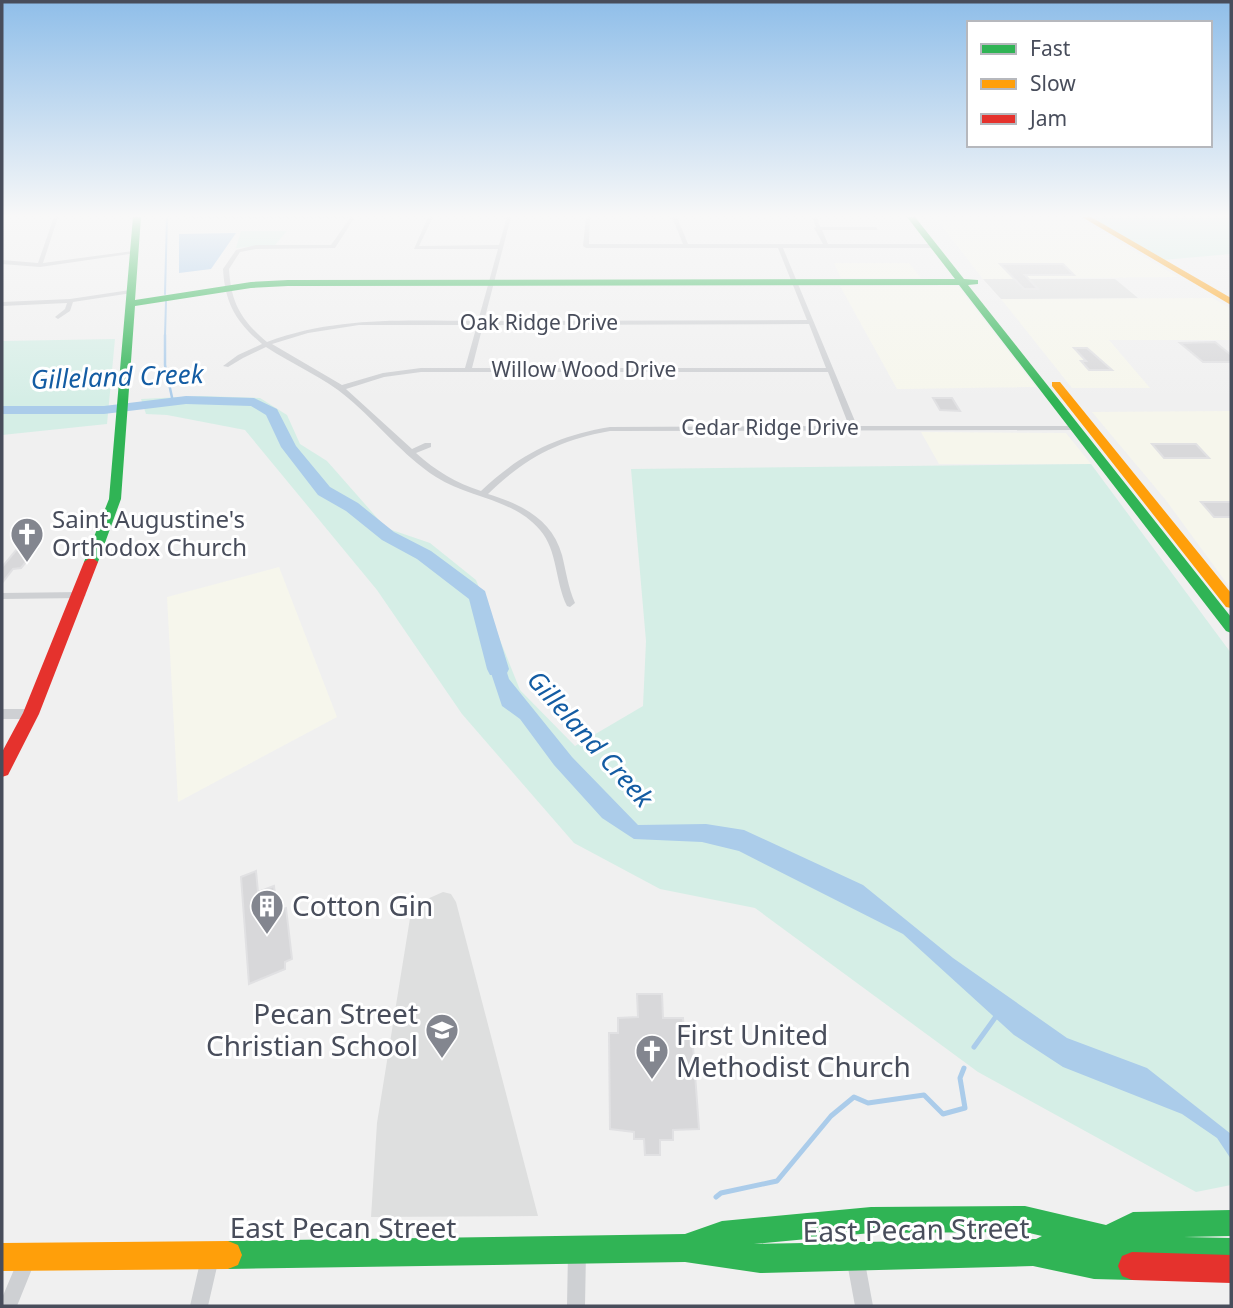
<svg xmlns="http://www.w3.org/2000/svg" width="1233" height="1308" font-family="'Noto Sans',sans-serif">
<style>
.commercial{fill:#f6f6ec}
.education{fill:#dedfdf}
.green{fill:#d5eee6}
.water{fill:#abccea}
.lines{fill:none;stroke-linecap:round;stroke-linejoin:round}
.stream-far2{stroke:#abccea;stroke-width:2}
.stream-far1{stroke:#abccea;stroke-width:2.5}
.stream{stroke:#abccea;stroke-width:5}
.river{fill:#abccea;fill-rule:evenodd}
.building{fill:#d8d8da;stroke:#e1e1e3;stroke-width:2}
.street{fill:#ced0d3;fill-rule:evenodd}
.fast{fill:#30b455;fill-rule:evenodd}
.slow{fill:#ff9f0a;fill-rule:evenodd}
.jam{fill:#e5322d;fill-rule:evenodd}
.labels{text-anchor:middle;stroke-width:6;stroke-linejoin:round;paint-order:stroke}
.far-street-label{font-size:21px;fill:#484d5b;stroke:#fff}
.poi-label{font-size:24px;fill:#484d5b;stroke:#fff;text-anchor:start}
.water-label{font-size:26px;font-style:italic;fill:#135ca3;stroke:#fff}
.near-poi-label{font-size:28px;fill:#484d5b;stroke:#fff;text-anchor:start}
.near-street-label{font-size:28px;fill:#484d5b;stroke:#fff}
</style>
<rect width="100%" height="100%" fill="#f0f0f0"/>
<path class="commercial" d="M935,217H1077L1178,277L983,279Z
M834,263H909L921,278H841Z
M840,286H958L1036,387L897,389Z
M1213,298L1231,309V340H1109L1150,388H1072L1001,299Z
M1231,411V589L1165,499L1092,412Z
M921,432L1066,433L1091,464H939Z
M279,567L337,717L178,802L167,597Z"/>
<path class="education" d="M983,279H1115L1138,298L1001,299Z
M443,892L451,894L456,902L538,1216L371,1217L377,1123L411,912L418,903Z"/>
<path class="green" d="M1089,217H1231V254L1163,260Z
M241,231H287L275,245L236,248Z
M115,339L107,424L2,435V341Z
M201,396L260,398L287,415L300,444L327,461L386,528L430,543L476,580L520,690L575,746L643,706L646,641L631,469L1091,464L1231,653V1185L1196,1192L978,1072L755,908L660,889L574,843L462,714L377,590L245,430L167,415L146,414L141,399Z"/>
<path class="water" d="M236,233L211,269L179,273V234Z
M481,643L498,644L509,679L572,757L638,825L706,824L744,830L863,885L953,958L1067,1038L1147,1068L1231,1134V1159L1217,1138L1182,1114L1063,1067L1014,1035L903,934L739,851L702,842L634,839L602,818L554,765L520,719L502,706Z"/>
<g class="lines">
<path class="stream-far2" d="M165,294L167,217
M165,336L166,301"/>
<path class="stream-far1" d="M165,335V365L173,402"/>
<path class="stream" d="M974,1047L997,1015
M716,1197L721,1193L777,1181L831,1116L854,1097L868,1103L924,1095L943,1114L965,1108L960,1078L964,1068"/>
<path class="river" d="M186,396L254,398L277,409L296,446L330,487L358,503L394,532L431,551L485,591L509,669L506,675H490L487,669L469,599L417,559L382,540L346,511L318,495L281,447L266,415L251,406L186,404L104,414H2V406H104Z"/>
</g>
<path class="building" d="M1000,264H1063L1074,275H1025L1038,289H1024Z
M1215,342L1231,355V362H1203L1180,343Z
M1074,348H1087L1112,370H1089L1081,361H1086Z
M933,398H952L960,411L940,410Z
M1152,444H1196L1209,458H1164Z
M1201,502H1231V517H1214Z
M17,549H37L21,568L13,569L2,583V567Z
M256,871L258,892L274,886L277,911L286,908L292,959L285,962V969L249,984L241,877Z
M637,994H662L663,1018H683L684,1032H692L699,1129L673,1130V1140H660V1155H645L644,1139H634V1132L610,1129L609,1033H618V1018L638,1017Z"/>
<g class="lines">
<path class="street" d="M54,217H58L43,263L133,251L136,253L40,267L2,264V260L38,263Z
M186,217H355L335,248L256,249L240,252L229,269C231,303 241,320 267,342C338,316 405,321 478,321L498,249H414L428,217H433L419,246L499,245L507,217H511L484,321L807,320L778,248H586L583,246L586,217H590L589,244H683L672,217H677L688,244H823L814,228L816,227L812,217H817L820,227H876L878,230H822L828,244H934L937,246L934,248H783L857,426H1075L1079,428L1075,430L610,431C559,440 525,458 488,494C521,504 552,519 562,555C566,571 568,587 575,603L570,607L567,606C555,582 558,551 540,530C514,499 469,498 436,477C403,456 378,423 348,398C324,377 293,365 266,347L243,358L228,367L223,366L238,355L262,344C236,322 225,303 223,269L236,250L256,245H331L350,218H188ZM809,324L826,368H472L483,325ZM359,325H477L465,368H421L383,373L342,385L272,344L308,333ZM421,372H828L849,426L610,427C556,436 520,454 481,491C456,483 436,471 416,453L431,447V443H425L412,449L346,389L384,377Z
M130,290L133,292L132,293L73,302L70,311L58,319L55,317L65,309L67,303L2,306V302L70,299Z
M81,592L86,595L81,598L2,599V593Z
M2,709H31L35,711L37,714L35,717L31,719H2Z
M577,1243L583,1246L586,1252L585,1306H567L568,1252L571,1246Z
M855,1248L861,1251L864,1257L873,1306H855L846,1257L849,1251Z
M210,1249L216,1252L219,1258L208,1306H190L201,1258L204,1252Z
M27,1250L33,1253L36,1259L17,1306H2V1298L21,1253Z"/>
<path class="fast" d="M133,217H141L135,300L251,282L288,280L955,279L907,217H915L964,279L978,280V284L968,285L1231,617V633L1226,631L959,285L288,286L251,288L135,306L121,499L98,562L91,567L86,565L84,562L109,499Z
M1025,1206L1106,1225L1133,1212L1231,1210V1236L1184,1237L1231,1238V1266L1185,1265L1143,1258L1146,1266L1142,1276L1132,1280L1094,1279L1033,1266L760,1273L685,1262L228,1269L218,1265L214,1255L218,1245L228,1241L685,1234L722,1221L871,1207ZM1025,1232L1042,1236L1036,1239L754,1244L871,1233Z"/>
<path class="slow" d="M1082,217H1091L1231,298V305Z
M1052,382H1060L1231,593V608L1226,607L1052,386Z
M228,1241L238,1245L242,1255L238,1265L228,1269L2,1271V1243Z"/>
<path class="jam" d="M91,557L98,562L39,714L8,775L2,777V752L23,713L84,562Z
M1132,1252L1231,1255V1283L1132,1280L1122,1276L1118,1266L1122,1256Z"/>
</g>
<linearGradient id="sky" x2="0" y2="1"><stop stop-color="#8fbee9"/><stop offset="0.54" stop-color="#f8f8f8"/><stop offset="1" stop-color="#f8f8f8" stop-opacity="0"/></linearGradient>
<rect width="1233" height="400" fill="url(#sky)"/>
<defs>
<symbol id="church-pin" viewBox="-11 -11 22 30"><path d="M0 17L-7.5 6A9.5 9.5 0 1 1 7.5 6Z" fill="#83868f" stroke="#fff"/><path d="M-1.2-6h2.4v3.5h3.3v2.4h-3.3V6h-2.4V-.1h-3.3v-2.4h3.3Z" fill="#fff"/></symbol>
<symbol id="building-pin" viewBox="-11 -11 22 30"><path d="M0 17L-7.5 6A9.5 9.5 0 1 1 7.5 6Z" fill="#83868f" stroke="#fff"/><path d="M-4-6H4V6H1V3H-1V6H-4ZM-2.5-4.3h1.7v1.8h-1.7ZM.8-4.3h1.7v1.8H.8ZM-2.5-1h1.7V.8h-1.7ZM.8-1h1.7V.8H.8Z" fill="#fff"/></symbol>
<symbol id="school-pin" viewBox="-11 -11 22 30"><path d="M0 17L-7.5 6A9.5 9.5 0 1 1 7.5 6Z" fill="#83868f" stroke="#fff"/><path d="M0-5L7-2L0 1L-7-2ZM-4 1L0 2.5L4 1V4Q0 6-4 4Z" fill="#fff"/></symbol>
</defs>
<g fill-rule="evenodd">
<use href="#church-pin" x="8" y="515" width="38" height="52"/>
<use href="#building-pin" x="248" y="887" width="38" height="52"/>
<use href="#school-pin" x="423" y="1011" width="38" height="52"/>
<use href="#church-pin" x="633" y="1032" width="38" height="52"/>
</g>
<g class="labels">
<g class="far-street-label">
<text x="539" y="330">Oak Ridge Drive</text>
<text x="584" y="377">Willow Wood Drive</text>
<text x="770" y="435">Cedar Ridge Drive</text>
</g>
<g class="poi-label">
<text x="52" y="528">Saint Augustine's<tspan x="52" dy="28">Orthodox Church</tspan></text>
</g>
<g class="water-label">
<text transform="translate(117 377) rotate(-2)" y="9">Gilleland Creek</text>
<text transform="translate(590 739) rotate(48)" y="9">Gilleland Creek</text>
</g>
<g class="near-poi-label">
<text x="292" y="916">Cotton Gin</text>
<text x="418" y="1024" text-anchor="end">Pecan Street<tspan x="418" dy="32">Christian School</tspan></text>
<text x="676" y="1045">First United<tspan x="676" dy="32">Methodist Church</tspan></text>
</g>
<g class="near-street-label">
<text x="343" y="1238">East Pecan Street</text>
<text transform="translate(916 1230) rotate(-1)" y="10">East Pecan Street</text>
</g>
</g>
<rect width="1233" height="1308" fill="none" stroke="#484d5b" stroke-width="7"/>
<rect x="967" y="21" width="245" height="126" fill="#ffffff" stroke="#b6b8bd" stroke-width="2"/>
<rect x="981" y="44" width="35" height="10" fill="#30b455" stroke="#b6b8bd" stroke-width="2"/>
<text x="1030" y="56" font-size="21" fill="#484d5b">Fast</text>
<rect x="981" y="79" width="35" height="10" fill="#ff9f0a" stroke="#b6b8bd" stroke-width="2"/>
<text x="1030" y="91" font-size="21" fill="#484d5b">Slow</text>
<rect x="981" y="114" width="35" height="10" fill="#e5322d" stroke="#b6b8bd" stroke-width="2"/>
<text x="1030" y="126" font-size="21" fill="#484d5b">Jam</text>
</svg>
